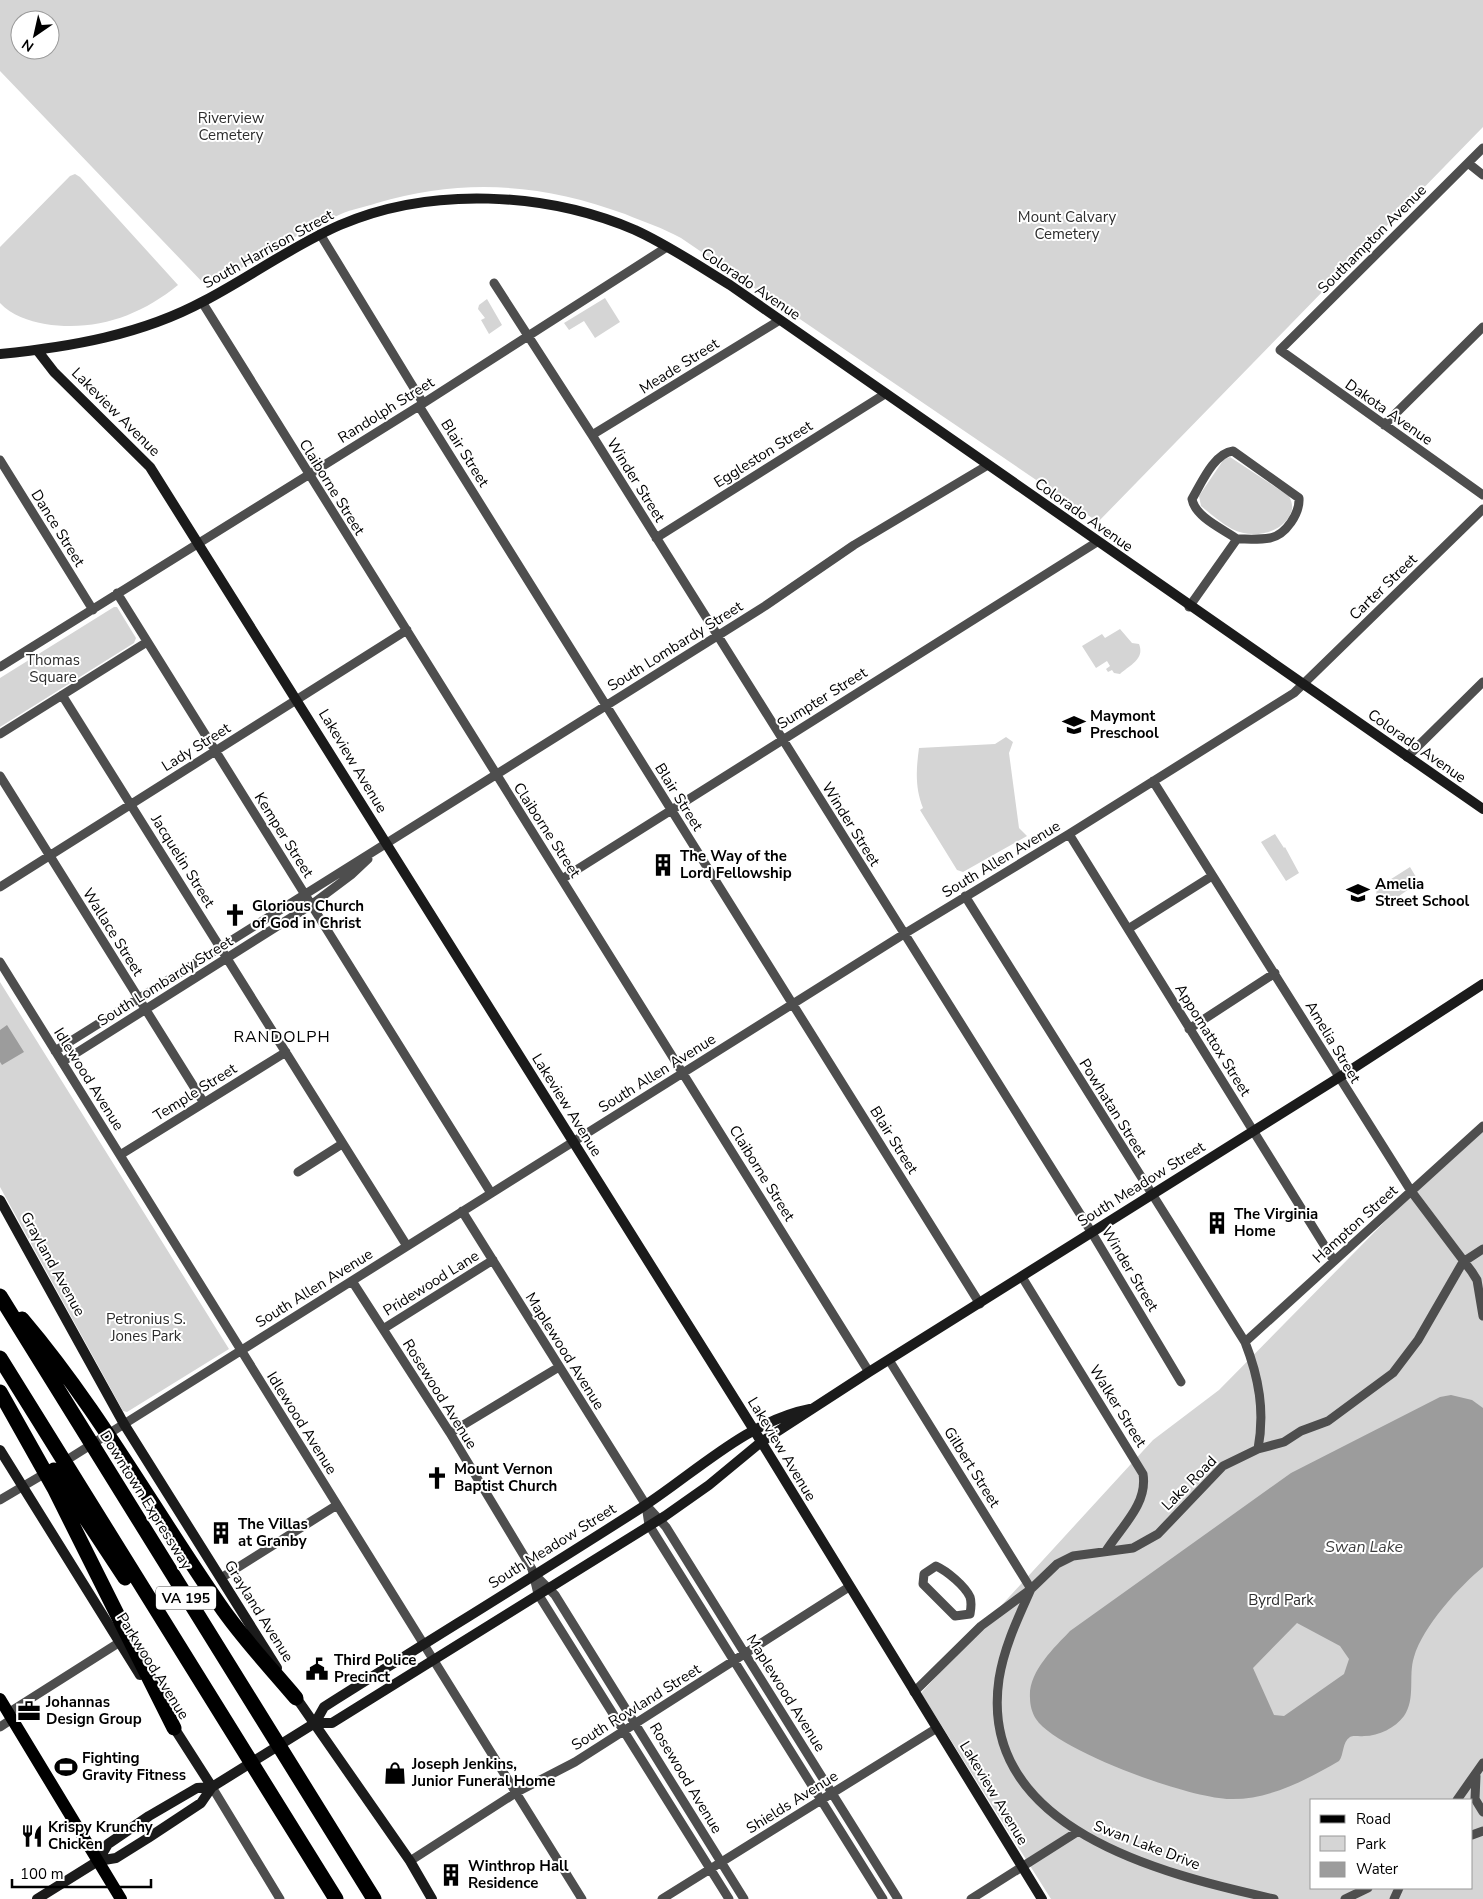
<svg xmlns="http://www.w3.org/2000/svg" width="1483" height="1899" font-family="'Nunito Sans',sans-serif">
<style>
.green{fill:#d5d5d5;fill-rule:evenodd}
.water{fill:#9c9c9c;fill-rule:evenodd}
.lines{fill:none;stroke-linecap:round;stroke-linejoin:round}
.street{stroke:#4e4e4e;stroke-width:9}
.secondary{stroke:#1b1b1b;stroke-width:10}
.primary{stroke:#000;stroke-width:12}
.highway{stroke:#000;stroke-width:15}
.labels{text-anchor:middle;stroke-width:4;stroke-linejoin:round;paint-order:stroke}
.shield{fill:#fff;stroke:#4c4c4c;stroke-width:1}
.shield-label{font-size:14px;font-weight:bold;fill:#000}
.park-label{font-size:15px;fill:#2c2c2c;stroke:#fff}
.street-label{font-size:15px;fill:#000;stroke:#fff}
.poi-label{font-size:15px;font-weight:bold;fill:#000;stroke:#fff;text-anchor:start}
.neighbourhood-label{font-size:16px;letter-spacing:1px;fill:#000;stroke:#fff}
.water-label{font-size:16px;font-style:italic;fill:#3d3d3d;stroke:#fff}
</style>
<rect width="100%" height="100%" fill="#fff"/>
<path class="green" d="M0,0H1483V127L1098,522L681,238C663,228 644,222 625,214C541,183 462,178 377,203C365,207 352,209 341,214C294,235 252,262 208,288L0,71ZM20,20H50V50H20Z
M75,174L80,177L178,285C140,316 95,332 45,324C29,321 11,315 0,303V247L70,176Z
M605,298L620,322L595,338L584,321L569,330L564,323Z
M487,299L502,325L489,334L481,320L485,318L478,309L479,305Z
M1230,457L1289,496C1294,506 1293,512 1286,521C1274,535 1249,538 1232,529C1221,523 1211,514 1201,506L1199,496L1224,459Z
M114,607H117L136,638L134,643L0,727V678Z
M1120,629L1132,643L1139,644C1145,659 1130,665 1120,674L1114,673L1112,670L1108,672L1106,669L1110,666L1107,661L1096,668L1082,646L1102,634L1105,638Z
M1006,737L1013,742L1009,753L1019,828L1027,836L963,872L957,870L920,810L923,808C915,788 916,770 919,748L995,744Z
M1275,834L1284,848L1285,847L1299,873L1286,881L1261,842Z
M1410,867L1419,882L1382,908C1375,902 1376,895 1377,888Z
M0,982L229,1349L127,1412L123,1411L0,1187Z
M1483,1129V1899H1051L921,1693L1153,1440L1219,1390L1412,1194ZM1312,1800H1472V1888H1312Z"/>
<path class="water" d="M7,1025L24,1052L2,1065L0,1062V1030Z
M1451,1395L1472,1400L1483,1408V1567C1459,1587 1423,1626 1414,1657C1408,1676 1416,1699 1404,1716C1395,1728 1379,1736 1364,1736C1359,1737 1354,1735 1350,1737C1342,1742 1344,1755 1339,1761C1306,1780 1269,1800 1230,1799C1191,1799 1057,1751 1036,1719C1032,1713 1030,1705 1030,1698C1028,1672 1054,1648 1070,1631L1291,1473L1440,1397ZM1297,1623L1340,1646L1349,1659L1344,1674L1284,1716L1274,1715L1253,1668Z"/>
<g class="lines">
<path class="street" d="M1483,148L1280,350L1483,495
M1468,163L1483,175
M320,234L423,403
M494,283L592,435L1092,1233L1181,1382
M202,302L869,1372
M419,406L980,1304
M1384,425L1483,327
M592,435L780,320
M0,460L93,610
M656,538L885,394
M117,593L491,1193
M1189,607L1237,539C1247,539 1259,540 1270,538C1286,535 1300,513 1299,498L1233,451C1214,453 1201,484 1192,499C1195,517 1223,529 1237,539
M0,667L419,406L667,247
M62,695L407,1246
M0,734L147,642
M1407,757L1483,682
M0,776L204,1103
M1153,781L1411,1191L1472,1272L1477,1280L1483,1316
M1069,834L1334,1261
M562,879L1097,542
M0,887L407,630
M965,896L1245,1342C1259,1378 1265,1411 1258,1449
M1128,929L1212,876
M0,962L582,1899
M1189,1029L1275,973
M55,1051L765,606L854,545L988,465
M62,1062L311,905L351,875L368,859
M120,1155L286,1052
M298,1172L342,1144
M462,1211L646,1505L666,1527L898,1899
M1022,1277L1143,1474C1148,1504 1121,1527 1106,1551
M352,1281L450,1433L532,1569L538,1594L729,1899
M383,1329L493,1260
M1245,1342L1483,1126
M889,1360L1031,1589
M450,1433L559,1367
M62,1463L904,934L1069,834L1294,693L1483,509
M0,1500L49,1471
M646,1505L649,1525L883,1899
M936,1566C947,1571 965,1586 970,1597C972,1603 971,1608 970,1614L955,1616L923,1584L924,1574Z
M535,1575L555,1595L744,1899
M221,1578L337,1505
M1031,1589C1018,1618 1004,1647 999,1679C977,1829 1162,1874 1274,1899
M914,1692L981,1626L1031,1589L1057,1564L1073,1556L1133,1548L1158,1534L1223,1466L1258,1449L1284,1442L1301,1431L1328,1421L1393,1373L1418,1340L1463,1262L1483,1249
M8,1713L120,1642
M0,1727L12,1719
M1476,1776L1475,1799L1483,1812
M212,1787L280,1899
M1457,1800L1483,1763
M1472,1835L1483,1831
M410,1861L517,1792L575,1762L849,1587
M662,1899L937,1728
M971,1899L1077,1832
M1345,1899L1368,1888
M1394,1899L1399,1888"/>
<path class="secondary" d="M37,350L54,372L150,467L754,1430L1042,1899
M0,354C70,347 141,335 204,301C250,277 292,246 340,225C431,186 546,192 635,230C668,245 699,266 730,285L1483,809
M0,1200L124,1424L277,1668
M0,1450L140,1675
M293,1693L410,1861L432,1899
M171,1723L212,1787
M315,1723H332L665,1516L709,1485L761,1442L869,1372L1346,1073L1483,984
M98,1861L108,1844L149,1816L197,1788L212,1787
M37,1899L98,1861L116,1858L148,1838L201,1803L212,1787L315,1723L324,1707C430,1640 538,1574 644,1506C696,1472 748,1421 810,1409"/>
<path class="primary" d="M0,1699L121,1899"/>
<path class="highway" d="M0,1296L374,1899
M22,1319C97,1407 153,1509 219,1604C242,1638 270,1667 296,1698
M0,1358L336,1899
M0,1392L54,1488L174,1728
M54,1470L125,1578"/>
</g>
<defs>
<symbol id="school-bare" viewBox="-9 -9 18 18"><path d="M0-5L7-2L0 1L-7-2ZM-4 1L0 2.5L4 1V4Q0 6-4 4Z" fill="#000" stroke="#fff" stroke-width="2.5" paint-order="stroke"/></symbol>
<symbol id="building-bare" viewBox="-9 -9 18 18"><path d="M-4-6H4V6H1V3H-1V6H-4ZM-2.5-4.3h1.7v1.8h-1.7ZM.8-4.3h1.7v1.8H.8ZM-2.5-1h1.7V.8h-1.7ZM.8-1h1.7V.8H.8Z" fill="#000" stroke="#fff" stroke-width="2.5" paint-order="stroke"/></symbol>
<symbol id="church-bare" viewBox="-9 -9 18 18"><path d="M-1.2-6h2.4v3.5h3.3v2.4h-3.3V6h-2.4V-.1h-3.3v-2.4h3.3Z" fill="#000" stroke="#fff" stroke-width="2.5" paint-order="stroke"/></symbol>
<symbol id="civic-bare" viewBox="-9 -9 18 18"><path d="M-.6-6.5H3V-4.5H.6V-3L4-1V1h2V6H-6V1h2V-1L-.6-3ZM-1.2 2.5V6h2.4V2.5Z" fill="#000" stroke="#fff" stroke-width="2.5" paint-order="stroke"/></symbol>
<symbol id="office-bare" viewBox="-9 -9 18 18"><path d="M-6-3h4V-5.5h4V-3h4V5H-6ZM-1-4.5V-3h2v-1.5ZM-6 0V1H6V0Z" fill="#000" stroke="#fff" stroke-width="2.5" paint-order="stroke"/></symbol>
<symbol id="stadium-bare" viewBox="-9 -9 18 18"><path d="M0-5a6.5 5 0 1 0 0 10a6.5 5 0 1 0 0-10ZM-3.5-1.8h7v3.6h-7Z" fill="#000" stroke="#fff" stroke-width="2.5" paint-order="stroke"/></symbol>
<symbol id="shop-bare" viewBox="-9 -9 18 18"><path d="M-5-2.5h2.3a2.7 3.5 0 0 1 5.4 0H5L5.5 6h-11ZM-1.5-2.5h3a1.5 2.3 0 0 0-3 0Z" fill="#000" stroke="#fff" stroke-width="2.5" paint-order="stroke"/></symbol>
<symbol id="restaurant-bare" viewBox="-9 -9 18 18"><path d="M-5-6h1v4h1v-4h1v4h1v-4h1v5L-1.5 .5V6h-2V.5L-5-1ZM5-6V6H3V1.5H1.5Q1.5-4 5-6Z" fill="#000" stroke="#fff" stroke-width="2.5" paint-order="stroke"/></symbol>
</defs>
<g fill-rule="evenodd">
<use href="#school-bare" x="1058" y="709" width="32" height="32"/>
<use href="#building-bare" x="647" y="849" width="32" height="32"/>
<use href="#school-bare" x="1342" y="877" width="32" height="32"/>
<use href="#church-bare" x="219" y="899" width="32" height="32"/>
<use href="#building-bare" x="1201" y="1207" width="32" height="32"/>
<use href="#church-bare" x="421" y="1462" width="32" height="32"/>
<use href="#building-bare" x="205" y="1517" width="32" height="32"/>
<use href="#civic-bare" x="301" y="1653" width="32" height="32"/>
<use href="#office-bare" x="13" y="1695" width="32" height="32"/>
<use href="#stadium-bare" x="50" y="1751" width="32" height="32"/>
<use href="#shop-bare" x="379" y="1757" width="32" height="32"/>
<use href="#restaurant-bare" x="16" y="1820" width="32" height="32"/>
<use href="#building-bare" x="435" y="1859" width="32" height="32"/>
</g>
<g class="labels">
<rect class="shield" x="156" y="1586.5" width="60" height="23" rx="4"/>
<g class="shield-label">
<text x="186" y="1603">VA 195</text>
</g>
<g class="park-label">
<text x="231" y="123">Riverview<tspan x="231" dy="17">Cemetery</tspan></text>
<text x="1067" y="222">Mount Calvary<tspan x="1067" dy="17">Cemetery</tspan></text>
<text x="53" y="665">Thomas<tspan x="53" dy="17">Square</tspan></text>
<text x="146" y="1324">Petronius S.<tspan x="146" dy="17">Jones Park</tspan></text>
<text x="1281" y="1605">Byrd Park</text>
</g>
<g class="street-label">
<text transform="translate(1372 239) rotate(-45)" y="5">Southampton Avenue</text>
<text transform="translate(268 249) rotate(-29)" y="5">South Harrison Street</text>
<text transform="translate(751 284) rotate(34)" y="5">Colorado Avenue</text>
<text transform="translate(679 366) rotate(-32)" y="5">Meade Street</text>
<text transform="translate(386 410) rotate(-32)" y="5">Randolph Street</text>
<text transform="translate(116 412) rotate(45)" y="5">Lakeview Avenue</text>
<text transform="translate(1389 412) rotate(35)" y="5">Dakota Avenue</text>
<text transform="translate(465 453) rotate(58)" y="5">Blair Street</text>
<text transform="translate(763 454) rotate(-32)" y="5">Eggleston Street</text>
<text transform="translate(636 480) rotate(58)" y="5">Winder Street</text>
<text transform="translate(332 487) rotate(58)" y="5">Claiborne Street</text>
<text transform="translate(1084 515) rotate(35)" y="5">Colorado Avenue</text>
<text transform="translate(58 528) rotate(58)" y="5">Dance Street</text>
<text transform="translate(1383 587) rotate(-44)" y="5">Carter Street</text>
<text transform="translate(675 646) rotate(-32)" y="5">South Lombardy Street</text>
<text transform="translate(822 698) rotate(-32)" y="5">Sumpter Street</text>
<text transform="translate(1417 746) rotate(35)" y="5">Colorado Avenue</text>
<text transform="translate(196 747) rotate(-32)" y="5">Lady Street</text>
<text transform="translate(353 761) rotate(59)" y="5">Lakeview Avenue</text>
<text transform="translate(679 797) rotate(58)" y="5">Blair Street</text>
<text transform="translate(851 824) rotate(58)" y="5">Winder Street</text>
<text transform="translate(547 830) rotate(57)" y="5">Claiborne Street</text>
<text transform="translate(284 835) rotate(58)" y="5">Kemper Street</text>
<text transform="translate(1001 859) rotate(-31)" y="5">South Allen Avenue</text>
<text transform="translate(183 861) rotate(58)" y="5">Jacquelin Street</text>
<text transform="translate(113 932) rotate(58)" y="5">Wallace Street</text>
<text transform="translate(165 981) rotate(-32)" y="5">South Lombardy Street</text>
<text transform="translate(1213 1040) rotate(58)" y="5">Appomattox Street</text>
<text transform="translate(1333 1042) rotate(59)" y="5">Amelia Street</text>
<text transform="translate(657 1073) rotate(-32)" y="5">South Allen Avenue</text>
<text transform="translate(89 1079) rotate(58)" y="5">Idlewood Avenue</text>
<text transform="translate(195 1092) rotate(-32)" y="5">Temple Street</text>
<text transform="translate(567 1105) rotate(58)" y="5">Lakeview Avenue</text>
<text transform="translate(1113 1108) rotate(58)" y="5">Powhatan Street</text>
<text transform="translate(894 1140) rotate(58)" y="5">Blair Street</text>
<text transform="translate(762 1173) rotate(58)" y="5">Claiborne Street</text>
<text transform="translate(1141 1184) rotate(-32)" y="5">South Meadow Street</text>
<text transform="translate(1355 1224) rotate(-42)" y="5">Hampton Street</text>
<text transform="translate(53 1264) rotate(61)" y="5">Grayland Avenue</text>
<text transform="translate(1130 1269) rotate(59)" y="5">Winder Street</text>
<text transform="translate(431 1283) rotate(-32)" y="5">Pridewood Lane</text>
<text transform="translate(314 1288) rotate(-32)" y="5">South Allen Avenue</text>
<text transform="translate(565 1351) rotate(58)" y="5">Maplewood Avenue</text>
<text transform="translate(440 1394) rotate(58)" y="5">Rosewood Avenue</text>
<text transform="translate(1118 1406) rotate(58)" y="5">Walker Street</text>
<text transform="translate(302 1423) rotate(58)" y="5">Idlewood Avenue</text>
<text transform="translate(782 1449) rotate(59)" y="5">Lakeview Avenue</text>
<text transform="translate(972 1467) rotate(58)" y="5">Gilbert Street</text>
<text transform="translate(1189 1483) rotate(-45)" y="5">Lake Road</text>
<text transform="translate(146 1500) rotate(58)" y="5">Downtown Expressway</text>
<text transform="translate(552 1546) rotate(-32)" y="5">South Meadow Street</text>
<text transform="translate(259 1611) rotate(58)" y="5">Grayland Avenue</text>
<text transform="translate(153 1666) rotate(58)" y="5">Parkwood Avenue</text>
<text transform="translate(786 1693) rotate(58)" y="5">Maplewood Avenue</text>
<text transform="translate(636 1707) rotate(-32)" y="5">South Rowland Street</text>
<text transform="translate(686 1778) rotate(59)" y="5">Rosewood Avenue</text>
<text transform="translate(994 1793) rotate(59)" y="5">Lakeview Avenue</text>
<text transform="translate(792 1802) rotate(-32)" y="5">Shields Avenue</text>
<text transform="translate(1147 1845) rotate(21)" y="5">Swan Lake Drive</text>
</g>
<g class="poi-label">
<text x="1090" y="721">Maymont<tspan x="1090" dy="17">Preschool</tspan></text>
<text x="680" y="861">The Way of the<tspan x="680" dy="17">Lord Fellowship</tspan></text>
<text x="1375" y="889">Amelia<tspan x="1375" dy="17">Street School</tspan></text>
<text x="252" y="911">Glorious Church<tspan x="252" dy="17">of God in Christ</tspan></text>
<text x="1234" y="1219">The Virginia<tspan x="1234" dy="17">Home</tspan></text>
<text x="454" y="1474">Mount Vernon<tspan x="454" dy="17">Baptist Church</tspan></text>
<text x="238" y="1529">The Villas<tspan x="238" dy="17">at Granby</tspan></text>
<text x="334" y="1665">Third Police<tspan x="334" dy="17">Precinct</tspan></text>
<text x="46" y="1707">Johannas<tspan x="46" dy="17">Design Group</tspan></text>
<text x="82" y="1763">Fighting<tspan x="82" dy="17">Gravity Fitness</tspan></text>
<text x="412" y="1769">Joseph Jenkins,<tspan x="412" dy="17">Junior Funeral Home</tspan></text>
<text x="48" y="1832">Krispy Krunchy<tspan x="48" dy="17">Chicken</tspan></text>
<text x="468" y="1871">Winthrop Hall<tspan x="468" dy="17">Residence</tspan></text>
</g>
<g class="neighbourhood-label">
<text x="282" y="1042">RANDOLPH</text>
</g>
<g class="water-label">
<text x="1364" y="1552">Swan Lake</text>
</g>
</g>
<rect x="1310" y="1799" width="162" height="90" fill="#ffffff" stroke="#999999"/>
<rect x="1320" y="1815" width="25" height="8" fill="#000000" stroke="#999999"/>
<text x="1356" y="1824" font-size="15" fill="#000000">Road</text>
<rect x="1320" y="1836" width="25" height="15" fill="#d5d5d5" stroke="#999999"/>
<text x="1356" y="1849" font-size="15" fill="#000000">Park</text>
<rect x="1320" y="1862" width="25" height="15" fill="#9c9c9c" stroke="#999999"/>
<text x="1356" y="1874" font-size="15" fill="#000000">Water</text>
<g transform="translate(35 35) rotate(214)"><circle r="24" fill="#ffffff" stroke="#999999"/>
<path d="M0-4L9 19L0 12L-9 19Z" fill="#000000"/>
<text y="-8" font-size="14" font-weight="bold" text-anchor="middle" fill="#000000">N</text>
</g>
<path d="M12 1879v8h139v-8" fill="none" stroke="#000000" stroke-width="2.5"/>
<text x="20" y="1879" font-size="15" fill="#000000" stroke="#ffffff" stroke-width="4" paint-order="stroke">100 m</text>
</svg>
